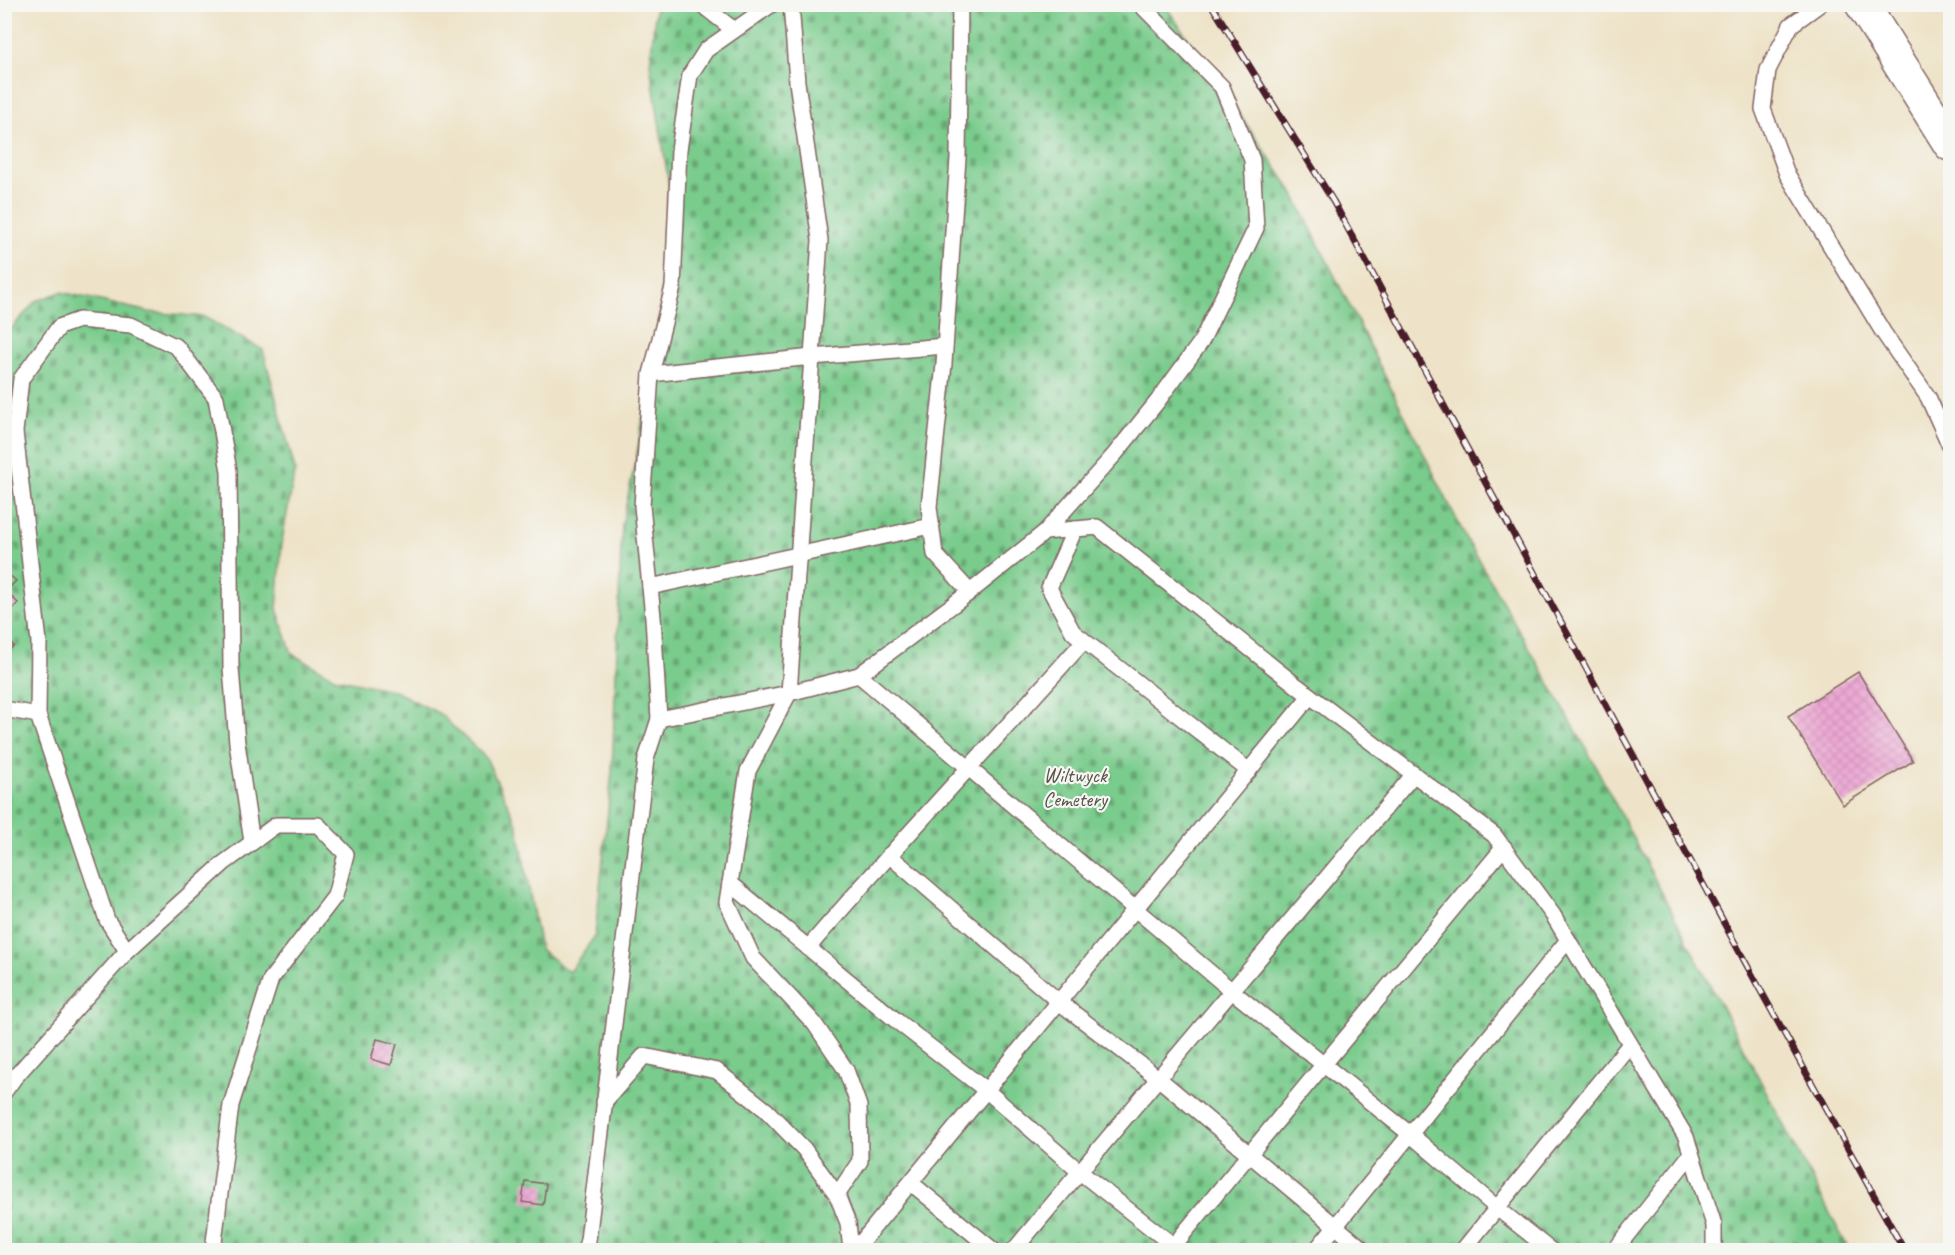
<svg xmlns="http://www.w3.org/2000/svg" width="1955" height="1255" viewBox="0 0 1955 1255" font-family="Caveat,sans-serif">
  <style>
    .cemetery { fill: url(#cemetery-stones); stroke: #62765c; stroke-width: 1.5 }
    .building { fill: url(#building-cross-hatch) }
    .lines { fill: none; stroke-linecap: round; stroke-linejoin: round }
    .service-casing { stroke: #836462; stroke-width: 18 }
    .primary-casing { stroke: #836462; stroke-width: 36 }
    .service { stroke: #fff; stroke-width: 15 }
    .primary { stroke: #fff; stroke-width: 33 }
    .rail-casing { stroke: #4a1f2b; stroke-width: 7 }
    .rail { stroke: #f6f6f2; stroke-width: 4.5; stroke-dasharray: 14; stroke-linecap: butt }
    .labels { text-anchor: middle; stroke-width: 4.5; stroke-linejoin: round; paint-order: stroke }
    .park-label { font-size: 21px; fill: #585348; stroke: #f6f6f2 }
  </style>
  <defs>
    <pattern id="cemetery-stones" width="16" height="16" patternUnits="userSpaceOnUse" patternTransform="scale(1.5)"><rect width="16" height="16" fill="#7acc8d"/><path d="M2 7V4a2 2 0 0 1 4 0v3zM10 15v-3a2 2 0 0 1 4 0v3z" fill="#66a573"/></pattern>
    <pattern id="building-cross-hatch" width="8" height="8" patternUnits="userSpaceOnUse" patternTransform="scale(1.5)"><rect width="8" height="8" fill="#eca8d4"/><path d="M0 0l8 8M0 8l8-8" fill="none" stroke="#cc90b6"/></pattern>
  </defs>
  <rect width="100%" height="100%" fill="#f6f6f2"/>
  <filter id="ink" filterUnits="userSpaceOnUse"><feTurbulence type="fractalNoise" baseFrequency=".0167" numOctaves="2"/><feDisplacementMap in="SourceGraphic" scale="12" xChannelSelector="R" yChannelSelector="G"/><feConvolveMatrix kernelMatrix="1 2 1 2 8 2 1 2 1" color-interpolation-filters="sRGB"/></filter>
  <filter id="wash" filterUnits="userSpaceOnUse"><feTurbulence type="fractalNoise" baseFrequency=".008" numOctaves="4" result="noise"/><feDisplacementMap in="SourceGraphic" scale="24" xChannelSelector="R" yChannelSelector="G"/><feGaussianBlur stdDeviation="1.35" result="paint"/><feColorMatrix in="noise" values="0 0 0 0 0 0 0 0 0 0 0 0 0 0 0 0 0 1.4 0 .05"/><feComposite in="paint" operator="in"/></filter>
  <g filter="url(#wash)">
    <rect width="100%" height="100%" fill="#eee3c8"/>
    <path class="cemetery" d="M 656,4 L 1165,5 L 1292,191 L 1465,536 L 1586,748 L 1849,1250 L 5,1250 L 5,336 L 36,301 L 61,292 L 149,312 L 204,317 L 263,350 L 295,470 L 282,540 L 277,609 L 292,654 L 336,678 L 395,691 L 440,714 L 486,758 L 517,824 L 540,949 L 569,972 L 595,936 L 612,771 L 622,525 L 637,454 L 659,324 L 669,185 L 650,64 Z"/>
    <g id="blocks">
      <g class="building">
        <path d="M 4,570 L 16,581 L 6,591 L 18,603 L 4,618 Z"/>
        <path d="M 4,637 L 14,646 L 4,655 Z"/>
        <path d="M 1858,672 L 1913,761 L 1843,805 L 1788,716 Z"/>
        <path d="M 377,1039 L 397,1044 L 391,1065 L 371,1059 Z"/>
        <path d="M 525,1181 L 546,1184 L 543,1205 L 522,1202 Z"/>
      </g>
    </g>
  </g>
  <g filter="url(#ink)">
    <use href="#blocks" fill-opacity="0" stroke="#836462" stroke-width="1.5"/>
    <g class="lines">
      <defs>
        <g id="service">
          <path d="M 705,4 L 706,8 L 734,30"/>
          <path d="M 791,4 L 797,82 L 820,240 L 789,693 L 748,771 L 727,902 L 753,958 L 814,1023 L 846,1070 L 859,1106 L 860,1161 L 837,1195"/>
          <path d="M 960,4 L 958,158 L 944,364 L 929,507 L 935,554 L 970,592"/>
          <path d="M 1820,4 L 1791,25 L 1768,70 L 1763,109 L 1787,174 L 1883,332 L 1928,397 L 1950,446"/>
          <path d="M 651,374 L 812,357 L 945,346"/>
          <path d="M 1075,529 L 1049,588 L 1073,632 L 1249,771"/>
          <path d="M 1045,532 L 1115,454 L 1157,402 L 1201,342 L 1256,228 L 1252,160 L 1222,87 L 1140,4"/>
          <path d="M 650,587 L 931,526"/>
          <path d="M 859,675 L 1232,991 L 1410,1134 L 1497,1208 L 1550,1250"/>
          <path d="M 4,709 L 38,715"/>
          <path d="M 659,719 L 653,617 L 642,506 L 651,374 L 673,287 L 679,150 L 690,75 L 706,50 L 772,4"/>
          <path d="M 889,855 L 1059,1002 L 1158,1078 L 1364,1250"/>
          <path d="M 730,883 L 898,1022 L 987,1091 L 1080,1172 L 1179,1250"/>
          <path d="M 808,948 C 898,843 992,744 1084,641"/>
          <path d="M 127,951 L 107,920 L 38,715 L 39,642 L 15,432 L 21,379 L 59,327 L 79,320 L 131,325 L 177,347 L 216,398 L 229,471 L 231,668 L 237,743 L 252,842"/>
          <path d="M 4,1092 L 15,1077 L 127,951 L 224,863 L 276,825 L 318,825 L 346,854 L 335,896 L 271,979 L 231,1105 L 213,1250"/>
          <path d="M 604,1102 L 644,1056 L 717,1071 L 766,1110 L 804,1149 L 837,1195 L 848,1223 L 851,1250"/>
          <path d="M 911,1183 L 993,1250"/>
          <path d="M 585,1250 L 588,1240 L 646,759 L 659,719 L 789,693 L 859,675 L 970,592 L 1045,532 L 1097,527 L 1297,686 L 1494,835 L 1553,915 L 1686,1137 L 1714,1225 L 1714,1250"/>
          <path d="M 855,1250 L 1310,696"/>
          <path d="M 1014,1250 L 1414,774"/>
          <path d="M 1170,1250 L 1504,847"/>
          <path d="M 1316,1250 L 1568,940"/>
          <path d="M 1463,1250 L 1630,1044"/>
          <path d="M 1615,1250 L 1691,1154"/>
        </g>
        <path id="primary" d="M 1862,4 L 1950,144"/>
      </defs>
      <use href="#service" class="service-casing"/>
      <use href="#primary" class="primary-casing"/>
      <use href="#service" class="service"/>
      <use href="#primary" class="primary"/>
      <defs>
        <path id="rail" d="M 1211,4 L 1333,201 L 1756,982 L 1904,1250"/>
      </defs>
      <use href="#rail" class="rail-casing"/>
      <use href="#rail" class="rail"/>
    </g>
  </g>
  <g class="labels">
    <g class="park-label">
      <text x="1075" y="782">Wiltwyck<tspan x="1075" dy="24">Cemetery</tspan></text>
    </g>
  </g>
  <rect width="1955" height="1255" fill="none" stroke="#f6f6f2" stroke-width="24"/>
</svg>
